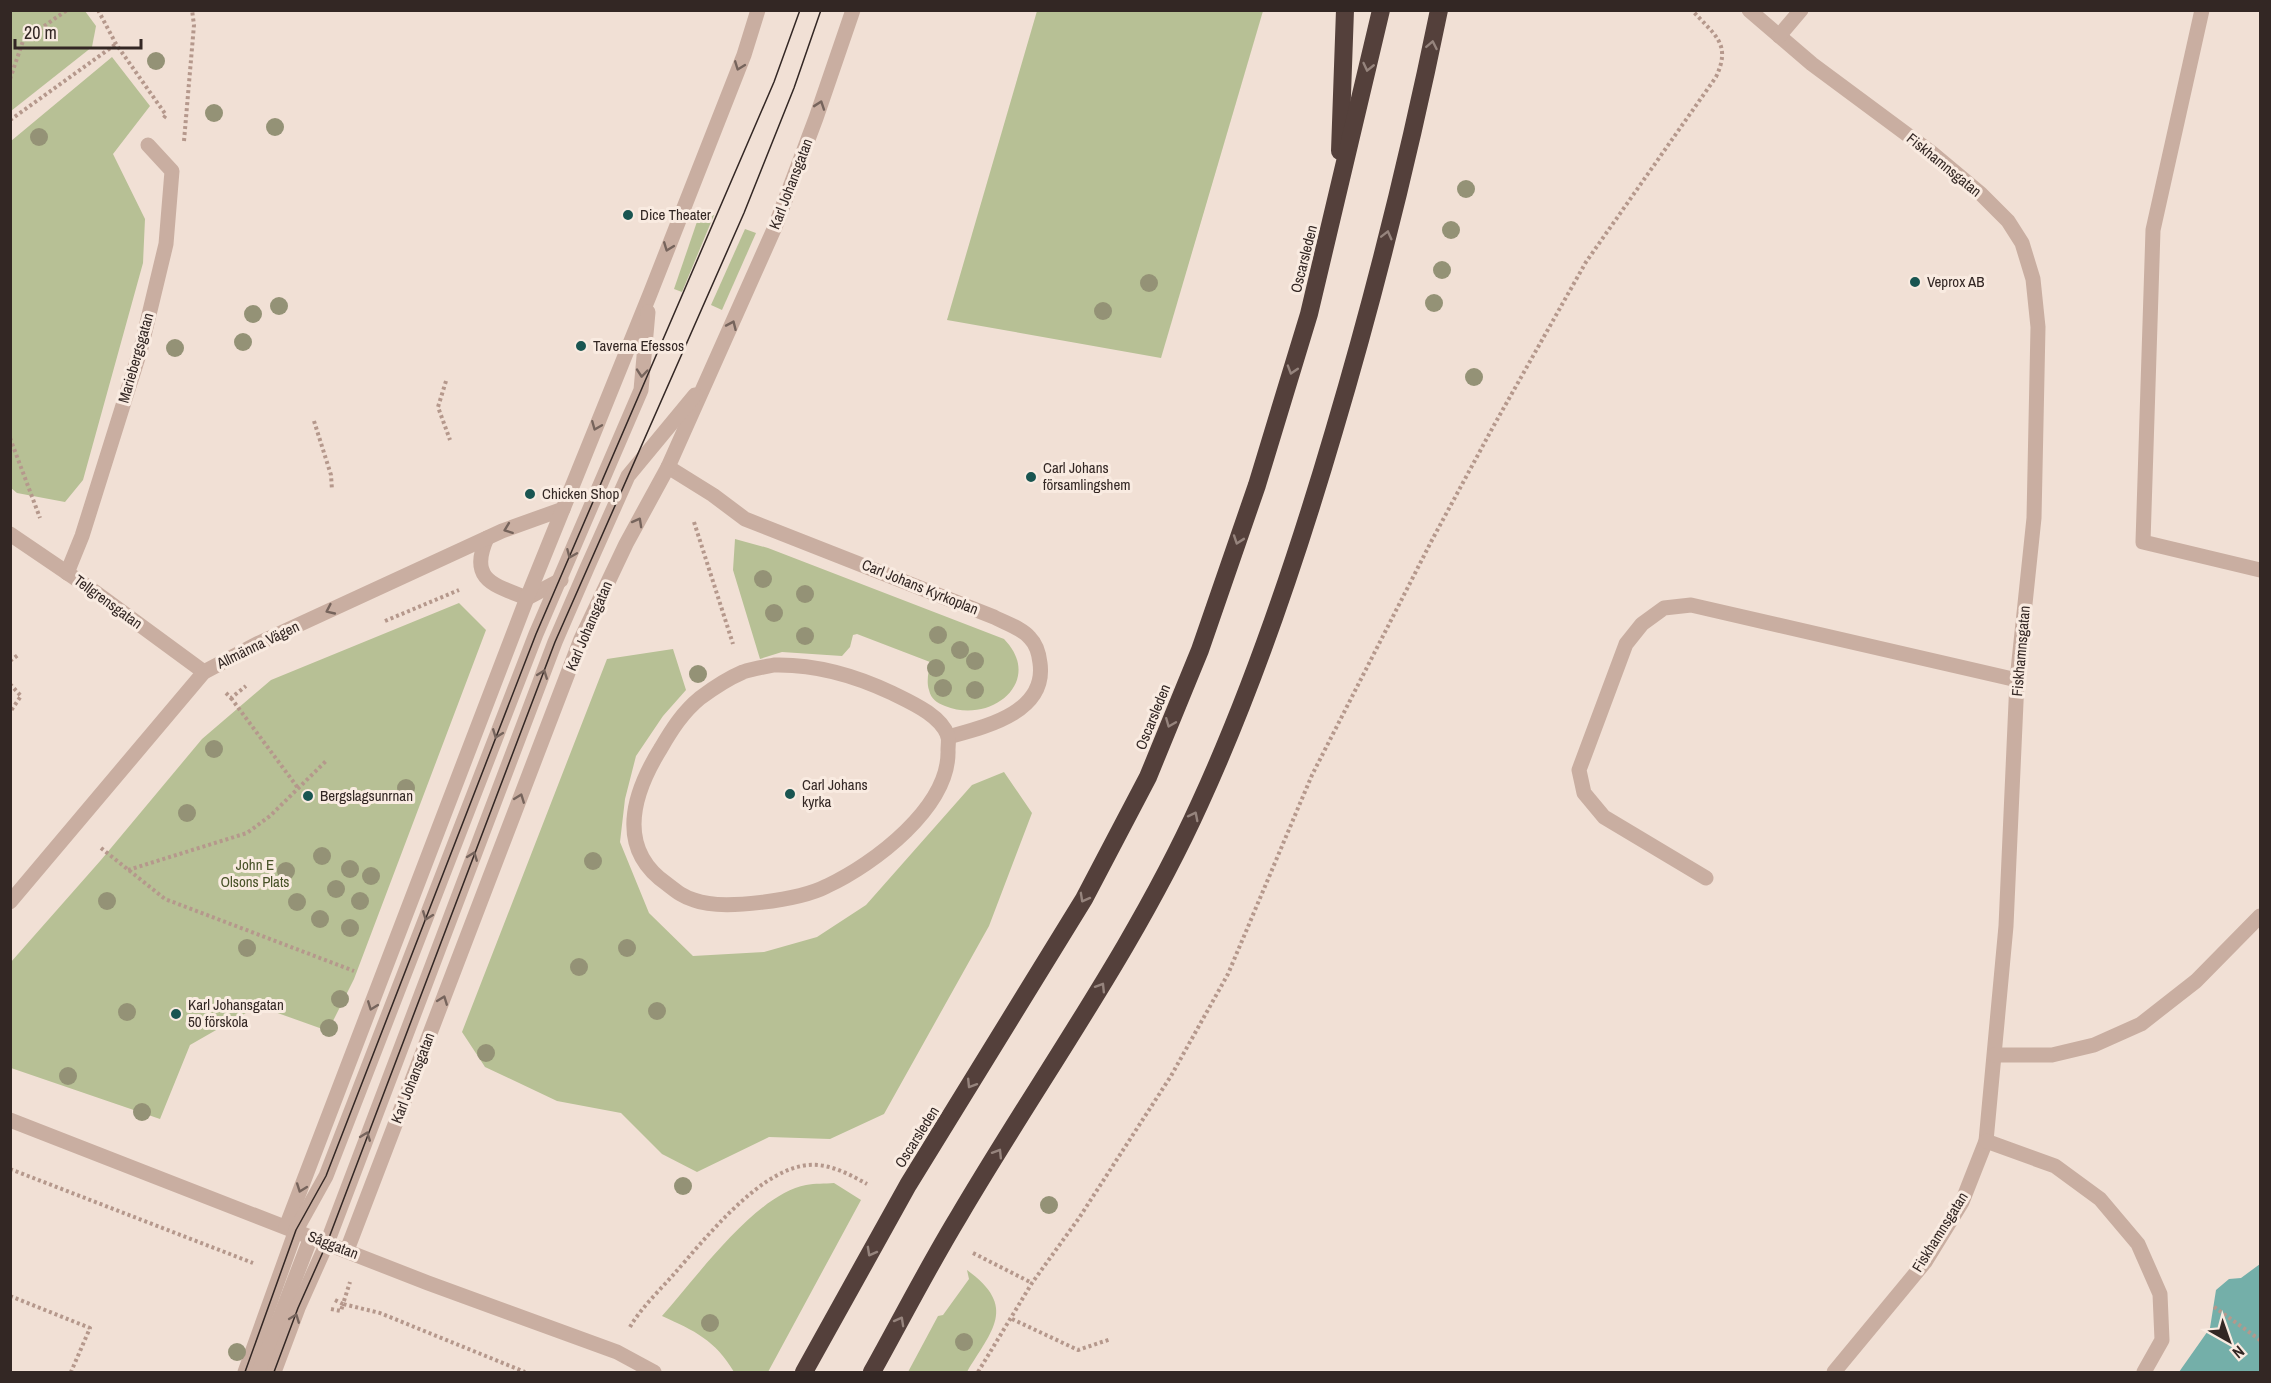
<svg xmlns="http://www.w3.org/2000/svg" width="2271" height="1383" viewBox="0 0 2271 1383" font-family="'Archivo Narrow',sans-serif">
  <style>
    .green { fill: #b7c095 }
    .water { fill: #74afa9 }
    .lines { fill: none; stroke-linecap: round; stroke-linejoin: round }
    .path { stroke: #b5988c; stroke-width: 4; stroke-dasharray: 3 3; stroke-linecap: butt }
    .minor { stroke: #c9aea1; stroke-width: 15 }
    .highway { stroke: #54403b; stroke-width: 18 }
    .tram { stroke: #332724; stroke-width: 1.5 }
    .tree { fill: #949276 }
    .oneway { stroke: #96847d }
    .oneway2 { stroke: #76645c }
    .poi-dot { fill: #195551; stroke: #f9ebe1; stroke-width: 2 }
    .labels { text-anchor: middle; stroke-width: 6; stroke-linejoin: round; paint-order: stroke }
    .street-label { font-size: 15px; fill: #332724; stroke: #f9ebe1 }
    .poi-label { font-size: 15px; fill: #332724; stroke: #f9ebe1; text-anchor: start }
    .park-label { font-size: 15px; fill: #485228; stroke: #f9ebe1 }
  </style>
  <rect width="100%" height="100%" fill="#f1e0d5"/>
  <g class="green">
    <path d="M 11,10 L 85,11 L 96,26 L 92,47 L 11,111 Z"/>
    <path d="M 1037,11 L 1263,11 L 1161,358 L 947,320 Z"/>
    <path d="M 112,57 L 150,106 L 113,154 L 145,219 L 143,263 L 83,480 L 65,502 L 17,493 L 11,488 L 11,141 Z"/>
    <path d="M 701,210 L 714,215 L 682,292 L 674,289 Z"/>
    <path d="M 745,229 L 756,233 L 722,310 L 711,305 Z"/>
    <path d="M 735,539 L 768,548 L 1004,639 C 1045,681 991,725 945,706 C 937,703 931,699 929,690 C 926,681 929,671 930,662 L 857,634 L 853,635 L 850,647 L 842,656 L 782,652 L 760,659 L 733,570 Z"/>
    <path d="M 459,603 L 486,630 L 354,979 L 328,1031 L 258,1006 L 190,1045 L 160,1119 L 11,1068 L 11,962 L 101,860 L 202,739 L 271,680 Z"/>
    <path d="M 673,649 L 686,690 L 663,716 L 636,756 L 625,799 L 620,842 L 649,913 L 693,956 L 764,952 L 817,937 L 866,905 L 972,785 L 1004,772 L 1032,813 L 989,926 L 884,1114 L 830,1139 L 769,1137 L 697,1172 L 662,1154 L 621,1113 L 557,1101 L 485,1067 L 462,1032 L 607,659 Z"/>
    <path d="M 834,1183 L 861,1200 L 768,1372 L 734,1372 C 715,1340 695,1331 662,1316 C 696,1278 756,1194 806,1185 C 815,1183 825,1184 834,1183 Z"/>
    <path d="M 967,1270 C 1018,1307 992,1330 967,1372 L 908,1372 L 938,1316 L 943,1315 L 969,1279 Z"/>
  </g>
  <path class="water" d="M 2260,1264 L 2260,1372 L 2179,1372 L 2210,1328 L 2216,1290 L 2229,1279 L 2241,1278 Z"/>
  <g class="lines">
    <g class="path">
      <path d="M 98,10 L 116,44 L 166,115 L 162,120"/>
      <path d="M 10,79 L 23,41 L 67,10"/>
      <path d="M 10,120 L 116,44"/>
      <path d="M 184,141 L 194,25 L 192,10"/>
      <path d="M 446,381 L 438,407 L 450,440"/>
      <path d="M 314,421 L 331,475 L 332,490"/>
      <path d="M 10,438 L 40,518"/>
      <path d="M 694,522 L 733,644"/>
      <path d="M 385,621 L 459,590"/>
      <path d="M 10,661 L 18,655"/>
      <path d="M 10,684 L 21,696 L 10,712"/>
      <path d="M 226,693 L 231,698 L 246,686"/>
      <path d="M 231,698 L 298,788"/>
      <path d="M 101,848 L 165,899 L 354,971"/>
      <path d="M 128,870 L 247,833 L 270,816 L 326,761"/>
      <path d="M 10,1169 L 253,1263"/>
      <path d="M 973,1253 L 1032,1283"/>
      <path d="M 10,1296 L 90,1328 L 71,1372"/>
      <path d="M 335,1300 L 343,1304 L 350,1282"/>
      <path d="M 2214,1307 L 2260,1340"/>
      <path d="M 331,1309 L 341,1311 L 343,1304 L 380,1313 L 525,1372"/>
      <path d="M 1012,1319 L 1078,1350 L 1111,1339"/>
      <path d="M 630,1327 C 641,1308 659,1291 674,1274 C 704,1240 756,1174 802,1166 C 825,1161 847,1173 867,1184"/>
      <path d="M 978,1372 L 1032,1283 L 1079,1218 L 1171,1076 L 1228,974 L 1312,775 L 1432,540 L 1493,427 L 1586,262 L 1716,77 C 1732,43 1714,35 1692,10"/>
    </g>
    <g class="minor">
      <path d="M 1749,10 L 1812,64 L 1932,153 L 1981,194 L 2008,221 L 2022,243 L 2033,279 L 2038,327 L 2034,518 L 2017,680 L 2006,926 L 1986,1141 L 1962,1202 L 1925,1262 L 1834,1372"/>
      <path d="M 2202,10 L 2153,230 L 2143,542 L 2260,570"/>
      <path d="M 1779,36 L 1801,10"/>
      <path d="M 668,467 L 713,495 L 745,519 L 994,617 C 1005,623 1022,628 1030,638 C 1037,645 1039,654 1040,663 C 1047,713 984,727 948,737"/>
      <path d="M 10,534 L 91,589 L 204,672"/>
      <path d="M 487,538 C 468,580 494,585 527,598 L 561,580"/>
      <path d="M 67,573 L 82,536 L 141,348 L 166,244 L 172,171 L 148,145"/>
      <path d="M 774,665 C 815,664 854,675 892,693 C 910,702 941,715 948,736 C 949,740 948,746 948,750 C 950,807 874,864 827,886 C 800,900 722,911 694,900 C 683,897 676,891 667,884 C 615,848 633,793 661,748 C 672,729 683,712 700,698 C 712,689 729,678 743,672 C 752,669 764,667 774,665 Z"/>
      <path d="M 1706,878 L 1604,817 L 1584,793 L 1579,770 L 1626,644 L 1642,624 L 1664,608 L 1691,605 L 2017,680"/>
      <path d="M 10,902 L 204,672 L 259,643 L 502,531 L 563,509"/>
      <path d="M 1995,1055 L 2052,1055 L 2094,1045 L 2141,1024 L 2196,981 L 2260,916"/>
      <path d="M 10,1120 L 428,1283 L 617,1352 L 654,1372"/>
      <path d="M 1986,1141 L 2055,1166 L 2100,1199 L 2138,1244 L 2160,1294 L 2162,1340 L 2144,1372"/>
      <path d="M 286,1227 L 527,598 L 650,294 L 744,55 L 758,10"/>
      <path d="M 347,1250 L 581,639 L 626,544 L 668,467 L 775,227 L 816,118 L 853,10"/>
      <path d="M 245,1372 L 296,1230 L 326,1176 L 536,634 L 641,390 L 648,312"/>
      <path d="M 259,1372 L 311,1237"/>
      <path d="M 274,1372 L 298,1308 L 327,1243 L 555,642 L 587,568 L 628,476 L 695,395"/>
    </g>
    <g class="highway">
      <path d="M 1340,151 L 1345,10"/>
      <path d="M 804,1372 L 908,1185 L 1084,899 L 1148,777 L 1200,650 L 1257,485 L 1309,314 L 1381,10"/>
      <path d="M 872,1372 C 901,1320 928,1267 959,1216 C 1040,1078 1134,949 1200,803 C 1255,683 1297,557 1334,431 C 1375,293 1410,152 1439,10"/>
    </g>
    <g class="tram">
      <path d="M 245,1372 L 296,1230 L 326,1176 L 536,634 L 774,82 L 800,10"/>
      <path d="M 274,1372 L 298,1308 L 327,1243 L 555,642 L 744,213 L 794,88 L 821,10"/>
    </g>
  </g>
  <g class="tree">
    <circle cx="156" cy="61" r="9"/>
    <circle cx="214" cy="113" r="9"/>
    <circle cx="275" cy="127" r="9"/>
    <circle cx="39" cy="137" r="9"/>
    <circle cx="1466" cy="189" r="9"/>
    <circle cx="1451" cy="230" r="9"/>
    <circle cx="1442" cy="270" r="9"/>
    <circle cx="1149" cy="283" r="9"/>
    <circle cx="1434" cy="303" r="9"/>
    <circle cx="279" cy="306" r="9"/>
    <circle cx="1103" cy="311" r="9"/>
    <circle cx="253" cy="314" r="9"/>
    <circle cx="243" cy="342" r="9"/>
    <circle cx="175" cy="348" r="9"/>
    <circle cx="1474" cy="377" r="9"/>
    <circle cx="763" cy="579" r="9"/>
    <circle cx="805" cy="594" r="9"/>
    <circle cx="774" cy="613" r="9"/>
    <circle cx="938" cy="635" r="9"/>
    <circle cx="805" cy="636" r="9"/>
    <circle cx="960" cy="650" r="9"/>
    <circle cx="975" cy="661" r="9"/>
    <circle cx="936" cy="668" r="9"/>
    <circle cx="698" cy="674" r="9"/>
    <circle cx="943" cy="688" r="9"/>
    <circle cx="975" cy="690" r="9"/>
    <circle cx="214" cy="749" r="9"/>
    <circle cx="406" cy="788" r="9"/>
    <circle cx="187" cy="813" r="9"/>
    <circle cx="322" cy="856" r="9"/>
    <circle cx="593" cy="861" r="9"/>
    <circle cx="350" cy="869" r="9"/>
    <circle cx="286" cy="871" r="9"/>
    <circle cx="371" cy="876" r="9"/>
    <circle cx="336" cy="889" r="9"/>
    <circle cx="107" cy="901" r="9"/>
    <circle cx="360" cy="901" r="9"/>
    <circle cx="297" cy="902" r="9"/>
    <circle cx="320" cy="919" r="9"/>
    <circle cx="350" cy="928" r="9"/>
    <circle cx="247" cy="948" r="9"/>
    <circle cx="627" cy="948" r="9"/>
    <circle cx="579" cy="967" r="9"/>
    <circle cx="340" cy="999" r="9"/>
    <circle cx="657" cy="1011" r="9"/>
    <circle cx="127" cy="1012" r="9"/>
    <circle cx="329" cy="1028" r="9"/>
    <circle cx="486" cy="1053" r="9"/>
    <circle cx="68" cy="1076" r="9"/>
    <circle cx="142" cy="1112" r="9"/>
    <circle cx="683" cy="1186" r="9"/>
    <circle cx="1049" cy="1205" r="9"/>
    <circle cx="710" cy="1323" r="9"/>
    <circle cx="964" cy="1342" r="9"/>
    <circle cx="237" cy="1352" r="9"/>
  </g>
  <defs><path id="oneway-chevron" d="M-2-3.5L2.5 0L-2 3.5" fill="none" stroke-width="1.6" stroke-linecap="round" stroke-linejoin="round" transform="scale(1.5)"/></defs>
  <g class="oneway">
    <use href="#oneway-chevron" transform="translate(1432 45) rotate(-79)"/>
    <use href="#oneway-chevron" transform="translate(1368 67) rotate(103)"/>
    <use href="#oneway-chevron" transform="translate(1387 235) rotate(-76)"/>
    <use href="#oneway-chevron" transform="translate(1292 370) rotate(107)"/>
    <use href="#oneway-chevron" transform="translate(1238 540) rotate(109)"/>
    <use href="#oneway-chevron" transform="translate(1170 723) rotate(112)"/>
    <use href="#oneway-chevron" transform="translate(1194 816) rotate(-63)"/>
    <use href="#oneway-chevron" transform="translate(1084 898) rotate(119)"/>
    <use href="#oneway-chevron" transform="translate(1101 987) rotate(-58)"/>
    <use href="#oneway-chevron" transform="translate(971 1084) rotate(122)"/>
    <use href="#oneway-chevron" transform="translate(998 1153) rotate(-58)"/>
    <use href="#oneway-chevron" transform="translate(871 1252) rotate(119)"/>
    <use href="#oneway-chevron" transform="translate(900 1321) rotate(-61)"/>
  </g>
  <g class="oneway2">
    <use href="#oneway-chevron" transform="translate(739 66) rotate(111)"/>
    <use href="#oneway-chevron" transform="translate(820 105) rotate(-71)"/>
    <use href="#oneway-chevron" transform="translate(668 247) rotate(111)"/>
    <use href="#oneway-chevron" transform="translate(732 325) rotate(-66)"/>
    <use href="#oneway-chevron" transform="translate(642 373) rotate(95)"/>
    <use href="#oneway-chevron" transform="translate(596 426) rotate(112)"/>
    <use href="#oneway-chevron" transform="translate(638 522) rotate(-61)"/>
    <use href="#oneway-chevron" transform="translate(508 529) rotate(159)"/>
    <use href="#oneway-chevron" transform="translate(571 554) rotate(113)"/>
    <use href="#oneway-chevron" transform="translate(330 610) rotate(155)"/>
    <use href="#oneway-chevron" transform="translate(543 674) rotate(-69)"/>
    <use href="#oneway-chevron" transform="translate(497 734) rotate(111)"/>
    <use href="#oneway-chevron" transform="translate(520 798) rotate(-69)"/>
    <use href="#oneway-chevron" transform="translate(473 856) rotate(-69)"/>
    <use href="#oneway-chevron" transform="translate(427 916) rotate(111)"/>
    <use href="#oneway-chevron" transform="translate(443 1000) rotate(-69)"/>
    <use href="#oneway-chevron" transform="translate(372 1006) rotate(111)"/>
    <use href="#oneway-chevron" transform="translate(366 1136) rotate(-69)"/>
    <use href="#oneway-chevron" transform="translate(301 1188) rotate(110)"/>
    <use href="#oneway-chevron" transform="translate(295 1318) rotate(-69)"/>
  </g>
  <g class="poi-dot">
    <circle cx="628" cy="215" r="6"/>
    <circle cx="1915" cy="282" r="6"/>
    <circle cx="581" cy="346" r="6"/>
    <circle cx="1031" cy="477" r="6"/>
    <circle cx="530" cy="494" r="6"/>
    <circle cx="790" cy="794" r="6"/>
    <circle cx="308" cy="796" r="6"/>
    <circle cx="176" cy="1014" r="6"/>
  </g>
  <g class="labels">
    <g class="street-label">
      <text transform="translate(1944 165) rotate(39)" y="5">Fiskhamnsgatan</text>
      <text transform="translate(791 184) rotate(-69)" y="5">Karl Johansgatan</text>
      <text transform="translate(1304 259) rotate(-76)" y="5">Oscarsleden</text>
      <text transform="translate(136 358) rotate(-74)" y="5">Mariebergsgatan</text>
      <text transform="translate(920 587) rotate(22)" y="5">Carl Johans Kyrkoplan</text>
      <text transform="translate(108 602) rotate(36)" y="5">Tellgrensgatan</text>
      <text transform="translate(589 626) rotate(-67)" y="5">Karl Johansgatan</text>
      <text transform="translate(258 645) rotate(-26)" y="5">Allmänna Vägen</text>
      <text transform="translate(2021 651) rotate(-85)" y="5">Fiskhamnsgatan</text>
      <text transform="translate(1153 717) rotate(-68)" y="5">Oscarsleden</text>
      <text transform="translate(413 1078) rotate(-69)" y="5">Karl Johansgatan</text>
      <text transform="translate(917 1137) rotate(-58)" y="5">Oscarsleden</text>
      <text transform="translate(1940 1232) rotate(-58)" y="5">Fiskhamnsgatan</text>
      <text transform="translate(333 1245) rotate(21)" y="5">Såggatan</text>
    </g>
    <g class="poi-label">
      <text x="640" y="220">Dice Theater</text>
      <text x="1927" y="287">Veprox AB</text>
      <text x="593" y="351">Taverna Efessos</text>
      <text x="1043" y="473">Carl Johans<tspan x="1043" dy="17">församlingshem</tspan></text>
      <text x="542" y="499">Chicken Shop</text>
      <text x="802" y="790">Carl Johans<tspan x="802" dy="17">kyrka</tspan></text>
      <text x="320" y="801">Bergslagsunrnan</text>
      <text x="188" y="1010">Karl Johansgatan<tspan x="188" dy="17">50 förskola</tspan></text>
    </g>
    <g class="park-label">
      <text x="255" y="870">John E<tspan x="255" dy="17">Olsons Plats</tspan></text>
    </g>
  </g>
  <rect width="2271" height="1383" fill="none" stroke="#332724" stroke-width="24"/>
  <g transform="translate(2229 1341) rotate(140)" stroke="#f9ebe1" stroke-width="4.5" paint-order="stroke">
  <path d="M0-4.5L10 22L0 15L-10 22Z" fill="#332724"/>
  <text y="-9" font-size="16" font-weight="bold" text-anchor="middle" fill="#332724">N</text>
  </g>
  <path d="M15 39v9h126v-9" fill="none" stroke="#332724" stroke-width="3"/>
  <text x="24" y="39" font-size="18" fill="#332724" stroke="#f9ebe1" stroke-width="4.5" paint-order="stroke">20 m</text>
</svg>
